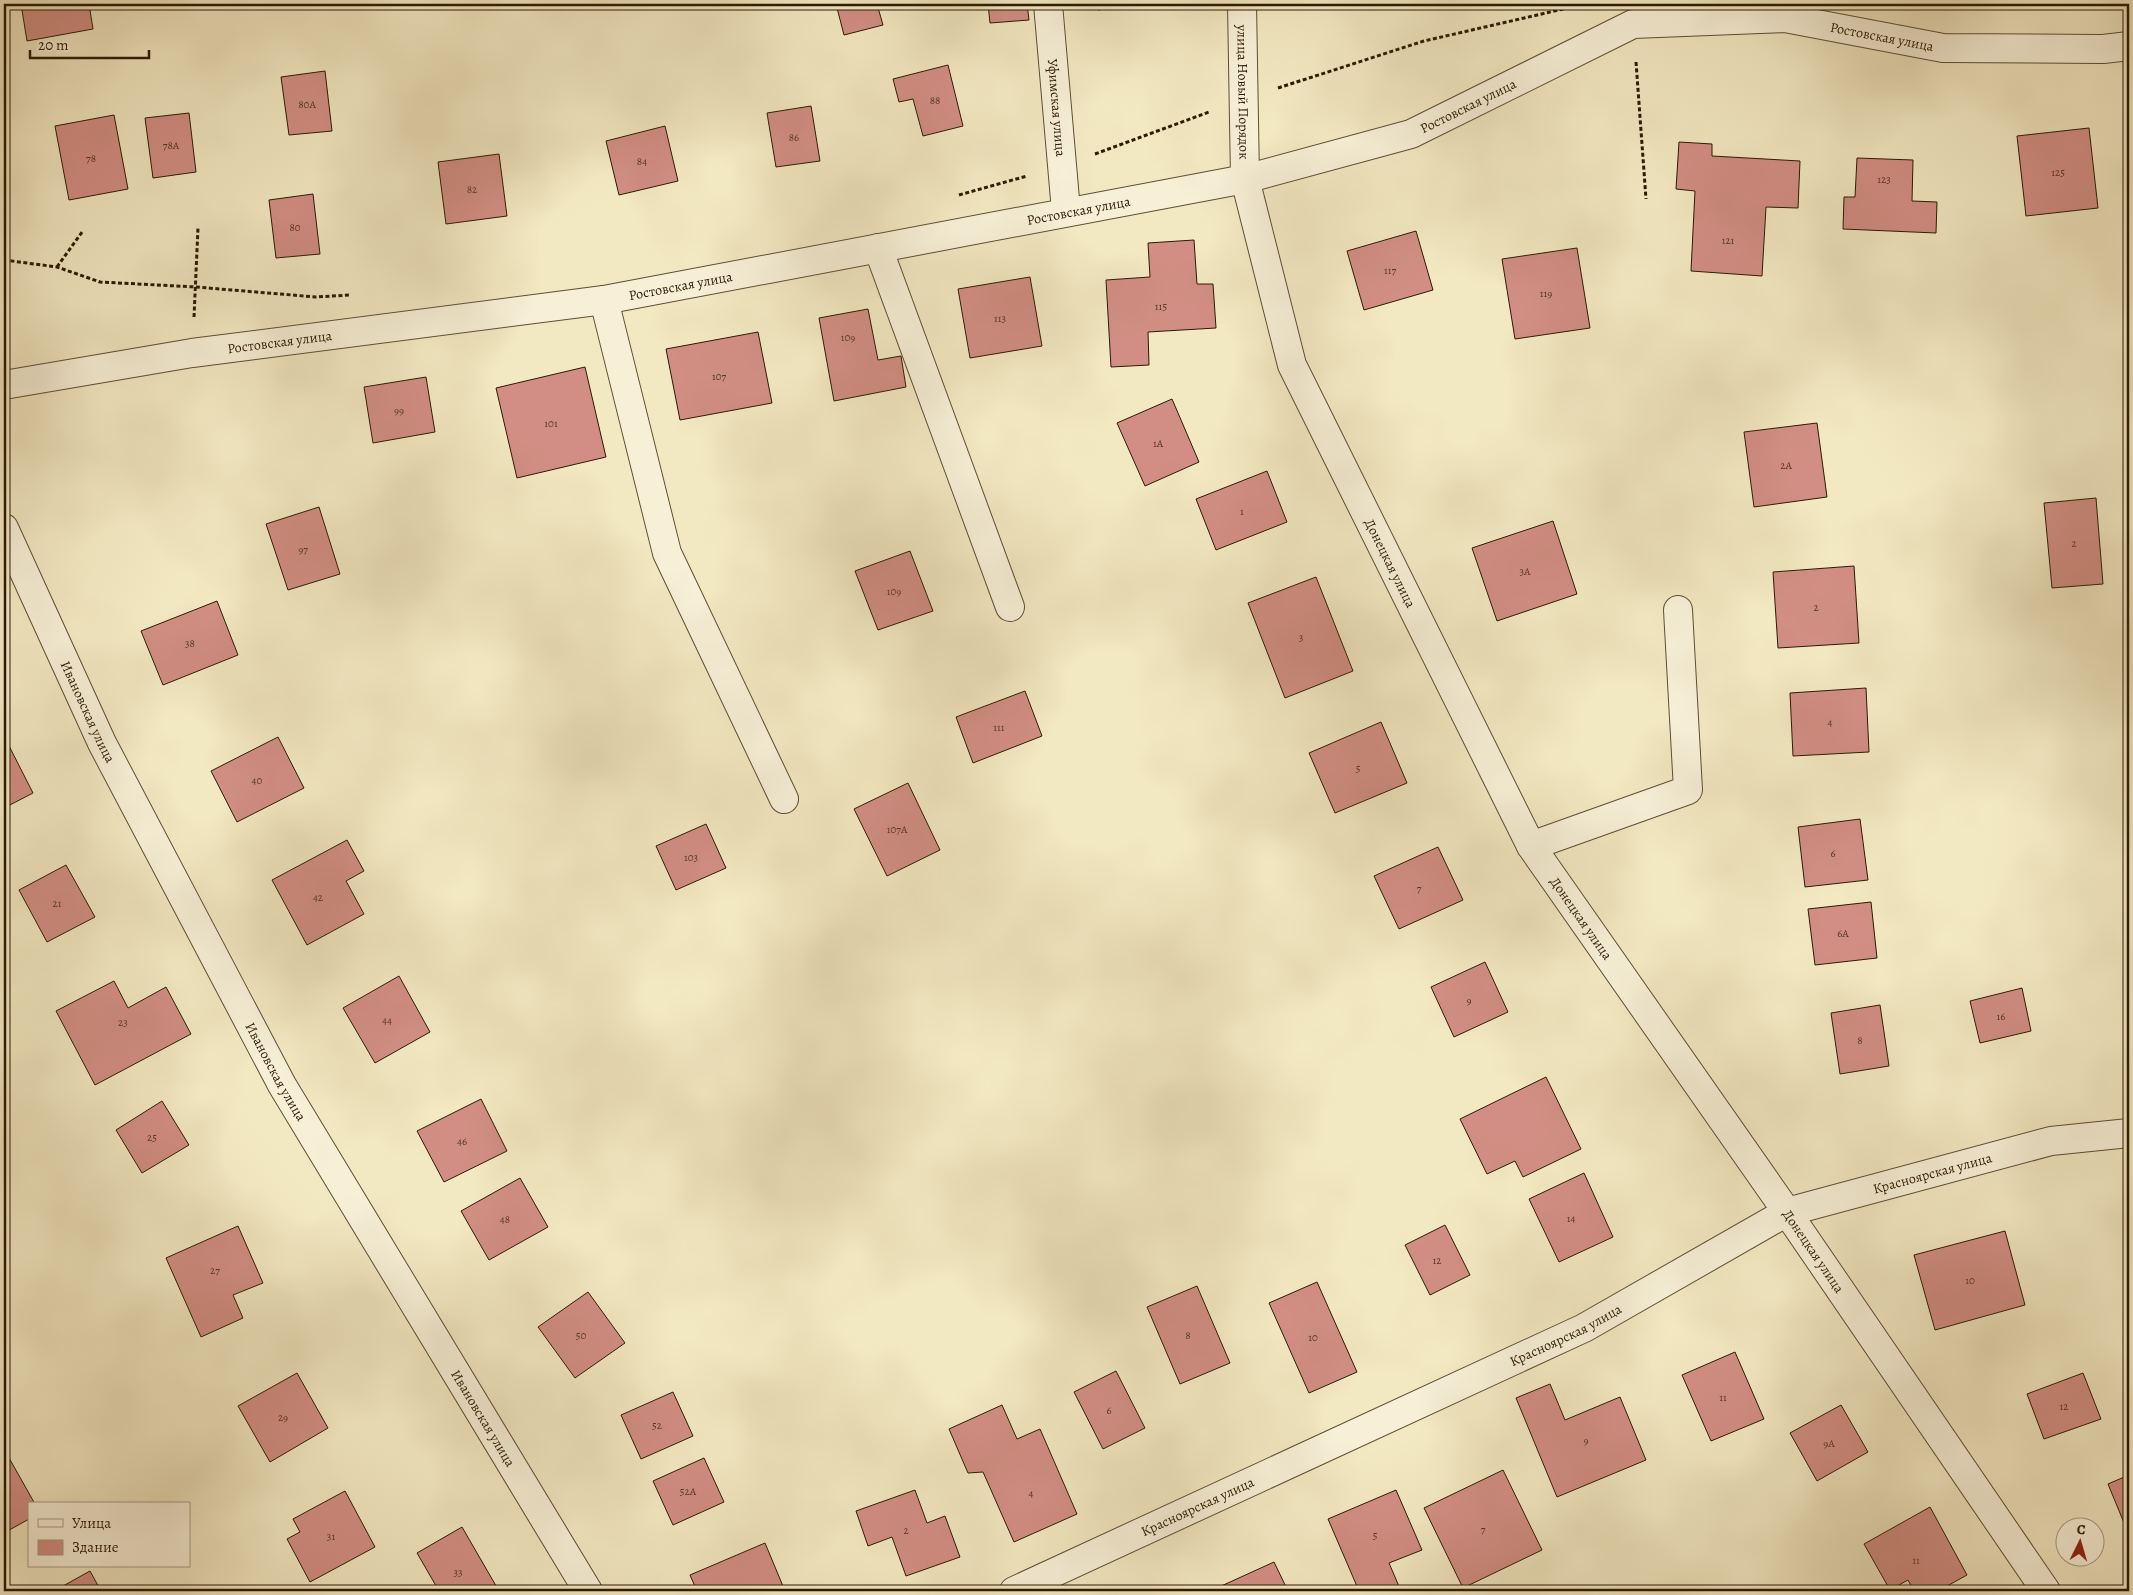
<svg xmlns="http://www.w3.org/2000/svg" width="2133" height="1595" viewBox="0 0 2133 1595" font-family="Alegreya,serif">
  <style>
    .building { fill: #d28e84; stroke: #2c1a03 }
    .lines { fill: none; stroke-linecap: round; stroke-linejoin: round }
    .minor-casing { stroke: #5e4e33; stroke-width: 30 }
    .path { stroke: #2c1a03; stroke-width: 3; stroke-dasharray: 4 2.5; stroke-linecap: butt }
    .minor { stroke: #f7f0d7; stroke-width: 28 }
    .labels { text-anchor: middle; stroke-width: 5; stroke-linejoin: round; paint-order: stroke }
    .number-label { font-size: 11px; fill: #563723 }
    .street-label { font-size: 14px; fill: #2c1a03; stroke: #f7f0d7 }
  </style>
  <rect width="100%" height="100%" fill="#f2e8c2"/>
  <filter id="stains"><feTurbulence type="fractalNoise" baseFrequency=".004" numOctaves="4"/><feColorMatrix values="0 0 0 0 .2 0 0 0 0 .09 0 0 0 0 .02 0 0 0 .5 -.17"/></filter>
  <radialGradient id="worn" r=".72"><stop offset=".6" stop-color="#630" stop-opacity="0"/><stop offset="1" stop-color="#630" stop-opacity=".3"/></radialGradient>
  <g class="building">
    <path d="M 21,4 L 89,4 L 93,29 L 27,41 Z"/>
    <path d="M 836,4 L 877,4 L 883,25 L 844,35 Z"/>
    <path d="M 988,4 L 1027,4 L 1029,20 L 990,23 Z"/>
    <path d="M 1097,4 L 1138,4 L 1098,10 Z"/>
    <path d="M 948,65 L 963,126 L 923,136 L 913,99 L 899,102 L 893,79 Z"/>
    <path d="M 325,71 L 332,131 L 289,135 L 281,77 Z"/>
    <path d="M 811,106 L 820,161 L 776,167 L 767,113 Z"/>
    <path d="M 189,113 L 196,172 L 153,178 L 145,118 Z"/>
    <path d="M 114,115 L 128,189 L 69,200 L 55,126 Z"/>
    <path d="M 665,126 L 678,181 L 619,195 L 606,141 Z"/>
    <path d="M 2089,128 L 2098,208 L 2026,216 L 2017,136 Z"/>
    <path d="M 1679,142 L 1712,144 L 1712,156 L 1800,161 L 1798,208 L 1766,207 L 1762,276 L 1691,271 L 1695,191 L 1676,189 Z"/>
    <path d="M 499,154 L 507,216 L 446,224 L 438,162 Z"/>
    <path d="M 1857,158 L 1913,160 L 1912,201 L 1937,202 L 1936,233 L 1843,229 L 1844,197 L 1855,197 Z"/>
    <path d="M 313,194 L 320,254 L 276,258 L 269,200 Z"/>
    <path d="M 1416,231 L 1433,290 L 1364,310 L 1347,251 Z"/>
    <path d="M 1194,240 L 1197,284 L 1213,284 L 1216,328 L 1148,332 L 1149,365 L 1111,367 L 1106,280 L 1150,277 L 1148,243 Z"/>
    <path d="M 1577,248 L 1590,328 L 1515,339 L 1502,259 Z"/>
    <path d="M 1030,277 L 1042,346 L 970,358 L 958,289 Z"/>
    <path d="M 868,309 L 878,360 L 901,356 L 906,387 L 834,401 L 819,318 Z"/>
    <path d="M 758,332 L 772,403 L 680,420 L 666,349 Z"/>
    <path d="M 585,367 L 606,457 L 517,478 L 496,388 Z"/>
    <path d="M 426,377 L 435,432 L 373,443 L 364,387 Z"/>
    <path d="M 1172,399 L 1199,462 L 1145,486 L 1117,423 Z"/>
    <path d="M 1817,423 L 1827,497 L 1754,507 L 1744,432 Z"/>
    <path d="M 1267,471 L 1287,522 L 1216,550 L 1196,499 Z"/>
    <path d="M 2096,498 L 2103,584 L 2052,588 L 2044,503 Z"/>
    <path d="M 319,507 L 340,574 L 288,590 L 266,524 Z"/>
    <path d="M 1553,521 L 1577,594 L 1497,621 L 1472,548 Z"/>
    <path d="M 910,551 L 933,611 L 878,630 L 855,571 Z"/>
    <path d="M 1854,566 L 1859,643 L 1778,648 L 1773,572 Z"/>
    <path d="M 1316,577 L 1353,671 L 1285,698 L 1248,603 Z"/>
    <path d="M 217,601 L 238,655 L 163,685 L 141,631 Z"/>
    <path d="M 1866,688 L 1869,752 L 1793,756 L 1790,693 Z"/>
    <path d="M 1025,691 L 1042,736 L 973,763 L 956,717 Z"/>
    <path d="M 1381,722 L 1407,783 L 1335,813 L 1309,753 Z"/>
    <path d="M 4,736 L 33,793 L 4,808 Z"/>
    <path d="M 278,737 L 304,788 L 237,822 L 211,771 Z"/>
    <path d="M 908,783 L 940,850 L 887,876 L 854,809 Z"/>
    <path d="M 1860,819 L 1868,880 L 1805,887 L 1798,827 Z"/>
    <path d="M 706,824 L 726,868 L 676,890 L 656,846 Z"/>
    <path d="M 347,840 L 364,871 L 346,881 L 364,914 L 307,945 L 272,880 Z"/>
    <path d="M 1438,847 L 1463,900 L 1399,929 L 1374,876 Z"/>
    <path d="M 66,865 L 95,917 L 47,942 L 19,890 Z"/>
    <path d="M 1871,902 L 1877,958 L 1815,965 L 1808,909 Z"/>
    <path d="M 1485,962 L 1508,1012 L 1454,1037 L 1431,987 Z"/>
    <path d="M 399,976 L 430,1032 L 375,1063 L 343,1008 Z"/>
    <path d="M 114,981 L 128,1008 L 166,987 L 191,1034 L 95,1085 L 56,1011 Z"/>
    <path d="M 2022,988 L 2031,1031 L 1980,1043 L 1970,1001 Z"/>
    <path d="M 1880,1005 L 1889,1066 L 1840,1074 L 1831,1013 Z"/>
    <path d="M 1546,1077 L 1581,1149 L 1523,1177 L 1515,1161 L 1487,1174 L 1460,1119 Z"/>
    <path d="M 481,1099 L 507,1151 L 444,1182 L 417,1131 Z"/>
    <path d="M 162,1101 L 189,1145 L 142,1173 L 116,1130 Z"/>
    <path d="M 1584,1173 L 1613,1237 L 1559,1262 L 1529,1199 Z"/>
    <path d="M 520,1178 L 548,1227 L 489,1260 L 461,1211 Z"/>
    <path d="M 1445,1225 L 1470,1275 L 1430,1295 L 1405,1245 Z"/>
    <path d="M 238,1226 L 263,1283 L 233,1295 L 243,1318 L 201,1337 L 166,1258 Z"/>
    <path d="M 2005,1231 L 2025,1305 L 1935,1330 L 1914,1255 Z"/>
    <path d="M 1317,1282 L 1357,1372 L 1309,1393 L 1269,1303 Z"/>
    <path d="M 1197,1286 L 1230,1363 L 1180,1384 L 1147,1307 Z"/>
    <path d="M 588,1292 L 625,1343 L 575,1378 L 538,1327 Z"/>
    <path d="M 1735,1352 L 1764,1419 L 1711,1441 L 1682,1375 Z"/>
    <path d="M 1116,1371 L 1145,1428 L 1103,1449 L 1074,1392 Z"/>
    <path d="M 297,1373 L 328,1428 L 270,1462 L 238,1406 Z"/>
    <path d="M 2083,1373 L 2101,1419 L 2044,1439 L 2027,1394 Z"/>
    <path d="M 1550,1384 L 1565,1420 L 1620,1397 L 1646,1460 L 1557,1497 L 1516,1398 Z"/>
    <path d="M 673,1392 L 693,1436 L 641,1459 L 621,1415 Z"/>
    <path d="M 1002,1405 L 1017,1439 L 1040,1429 L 1077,1514 L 1014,1542 L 983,1472 L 968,1473 L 949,1429 Z"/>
    <path d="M 1841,1405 L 1868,1452 L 1817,1481 L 1790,1433 Z"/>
    <path d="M 4,1449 L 35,1504 L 29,1504 L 29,1519 L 4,1533 Z"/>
    <path d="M 704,1458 L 724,1502 L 673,1525 L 653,1481 Z"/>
    <path d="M 1503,1470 L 1542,1550 L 1463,1588 L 1424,1508 Z"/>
    <path d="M 2129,1475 L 2129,1535 L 2108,1484 Z"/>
    <path d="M 915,1490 L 927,1523 L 945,1516 L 960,1557 L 906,1576 L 892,1537 L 868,1546 L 856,1511 Z"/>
    <path d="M 1396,1490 L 1422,1550 L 1389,1563 L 1401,1591 L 1359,1591 L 1328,1519 Z"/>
    <path d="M 345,1491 L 375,1547 L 310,1582 L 287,1539 L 300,1532 L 293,1519 Z"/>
    <path d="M 1930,1507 L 1967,1575 L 1938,1591 L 1914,1591 L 1908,1580 L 1890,1590 L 1864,1544 Z"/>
    <path d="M 462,1527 L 499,1591 L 439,1591 L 417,1553 Z"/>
    <path d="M 765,1543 L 785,1591 L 697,1591 L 690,1575 Z"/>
    <path d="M 1274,1562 L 1288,1591 L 1221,1591 L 1219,1587 Z"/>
    <path d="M 90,1571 L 101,1591 L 54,1591 Z"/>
  </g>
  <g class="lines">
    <defs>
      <g id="minor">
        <path id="s1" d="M 1048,4 L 1066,211"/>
        <path id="s2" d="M 1242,4 L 1245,179 L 1292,365 L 1531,846 L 1787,1212 L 2046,1591"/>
        <path d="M 878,248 L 1010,607"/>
        <path d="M 604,300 L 667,553 L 784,799"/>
        <path id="s3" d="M 4,385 L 192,353 L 604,300 L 1245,179 L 1411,134 L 1633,24 L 1785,18 L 1943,48 L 2103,49 L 2129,46"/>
        <path id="s4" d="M 4,528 L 102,743 L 282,1085 L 588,1591"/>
        <path d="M 1531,846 L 1688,790 L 1678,610"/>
        <path id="s5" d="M 1014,1591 L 1584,1328 L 1787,1212 L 2051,1141 L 2129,1133"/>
      </g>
    </defs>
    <use href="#minor" class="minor-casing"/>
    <g class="path">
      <path d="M 1636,62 L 1646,199"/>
      <path d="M 1278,88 L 1424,41 L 1585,4"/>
      <path d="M 1095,154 L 1209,112"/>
      <path d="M 959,195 L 1027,176"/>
      <path d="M 4,260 L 57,267 L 100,282 L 196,287 L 316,297 L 349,295"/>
      <path d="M 57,267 L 82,232"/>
      <path d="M 194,317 L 198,228"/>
    </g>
    <use href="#minor" class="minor"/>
  </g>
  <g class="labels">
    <g class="number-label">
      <text x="935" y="104">88</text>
      <text x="307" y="108">80А</text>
      <text x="794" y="141">86</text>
      <text x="171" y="149">78А</text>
      <text x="91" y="162">78</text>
      <text x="642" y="165">84</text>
      <text x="2058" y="176">125</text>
      <text x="1884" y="183">123</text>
      <text x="472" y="193">82</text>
      <text x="295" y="231">80</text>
      <text x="1728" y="244">121</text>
      <text x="1390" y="274">117</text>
      <text x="1546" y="297">119</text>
      <text x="1161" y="310">115</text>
      <text x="1000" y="322">113</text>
      <text x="848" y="341">109</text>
      <text x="719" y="380">107</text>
      <text x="399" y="414">99</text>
      <text x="551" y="427">101</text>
      <text x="1158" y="447">1А</text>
      <text x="1786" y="469">2А</text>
      <text x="1242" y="515">1</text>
      <text x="2074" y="547">2</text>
      <text x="303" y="553">97</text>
      <text x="1525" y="575">3А</text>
      <text x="894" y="595">109</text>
      <text x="1816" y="611">2</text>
      <text x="1301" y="641">3</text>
      <text x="190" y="647">38</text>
      <text x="1830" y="726">4</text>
      <text x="999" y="731">111</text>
      <text x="1358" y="772">5</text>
      <text x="257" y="784">40</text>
      <text x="897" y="833">107А</text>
      <text x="1833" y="857">6</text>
      <text x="691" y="861">103</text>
      <text x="1419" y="892">7</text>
      <text x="318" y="901">42</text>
      <text x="57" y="907">21</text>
      <text x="1843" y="937">6А</text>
      <text x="1469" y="1004">9</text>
      <text x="2001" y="1020">16</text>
      <text x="387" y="1024">44</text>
      <text x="123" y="1026">23</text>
      <text x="1860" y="1044">8</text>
      <text x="152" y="1141">25</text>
      <text x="462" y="1145">46</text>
      <text x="1571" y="1222">14</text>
      <text x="505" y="1223">48</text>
      <text x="1437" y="1264">12</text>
      <text x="215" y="1274">27</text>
      <text x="1970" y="1284">10</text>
      <text x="581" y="1339">50</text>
      <text x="1188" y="1339">8</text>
      <text x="1313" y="1341">10</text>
      <text x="1723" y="1401">11</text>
      <text x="2064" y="1410">12</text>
      <text x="1109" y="1414">6</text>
      <text x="283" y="1421">29</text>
      <text x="657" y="1429">52</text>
      <text x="1586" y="1444">9</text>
      <text x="1829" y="1447">9А</text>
      <text x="688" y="1495">52А</text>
      <text x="1031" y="1497">4</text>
      <text x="1483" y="1533">7</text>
      <text x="906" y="1534">2</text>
      <text x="1375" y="1539">5</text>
      <text x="331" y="1540">31</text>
      <text x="1916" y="1564">11</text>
      <text x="458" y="1576">33</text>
    </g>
    <g class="street-label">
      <text dy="5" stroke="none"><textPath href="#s3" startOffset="1929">Ростовская улица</textPath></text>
      <text dy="5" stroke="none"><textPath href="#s2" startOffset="88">улица Новый Порядок</textPath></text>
      <text dy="5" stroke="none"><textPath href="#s3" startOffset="1494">Ростовская улица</textPath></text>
      <text dy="5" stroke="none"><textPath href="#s1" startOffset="104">Уфимская улица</textPath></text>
      <text dy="5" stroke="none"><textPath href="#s3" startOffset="1089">Ростовская улица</textPath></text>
      <text dy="5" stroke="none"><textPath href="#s3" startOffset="684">Ростовская улица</textPath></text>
      <text dy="5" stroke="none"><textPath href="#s3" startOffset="279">Ростовская улица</textPath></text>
      <text dy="5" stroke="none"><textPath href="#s2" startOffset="588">Донецкая улица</textPath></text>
      <text dy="5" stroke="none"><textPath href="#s4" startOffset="202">Ивановская улица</textPath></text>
      <text dy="5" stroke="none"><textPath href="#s2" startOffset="992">Донецкая улица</textPath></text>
      <text dy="5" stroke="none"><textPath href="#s4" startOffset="608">Ивановская улица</textPath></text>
      <text dy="5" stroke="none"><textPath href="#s5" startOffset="1012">Красноярская улица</textPath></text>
      <text dy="5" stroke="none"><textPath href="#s2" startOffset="1398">Донецкая улица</textPath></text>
      <text dy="5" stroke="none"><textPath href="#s5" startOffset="608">Красноярская улица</textPath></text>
      <text dy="5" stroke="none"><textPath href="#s4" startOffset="1012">Ивановская улица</textPath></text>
      <text dy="5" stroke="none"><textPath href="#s5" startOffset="202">Красноярская улица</textPath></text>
    </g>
  </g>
  <rect width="2133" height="1595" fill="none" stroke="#f2e8c2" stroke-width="20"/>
  <rect x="5" y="5" width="2123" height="1585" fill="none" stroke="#2c1a03" stroke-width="2.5"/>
  <rect x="10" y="10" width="2113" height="1575" fill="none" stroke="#2c1a03"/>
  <rect x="28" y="1502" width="162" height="65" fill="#f7f0d7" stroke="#a69a82"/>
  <rect x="38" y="1519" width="25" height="8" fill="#f7f0d7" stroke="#a69a82"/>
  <text x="72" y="1528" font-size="15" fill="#2c1a03">Улица</text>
  <rect x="38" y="1540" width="25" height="15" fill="#d28e84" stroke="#a69a82"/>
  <text x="72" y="1552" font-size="15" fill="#2c1a03">Здание</text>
  <g transform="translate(2080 1542) rotate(5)"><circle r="24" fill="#f7f0d7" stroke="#a69a82"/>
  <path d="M0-4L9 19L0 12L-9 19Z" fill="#8f2418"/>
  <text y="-8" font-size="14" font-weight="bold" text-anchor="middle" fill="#2c1a03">С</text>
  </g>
  <path d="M30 50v8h119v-8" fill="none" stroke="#2c1a03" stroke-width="2.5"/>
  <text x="38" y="50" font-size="15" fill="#2c1a03" stroke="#f7f0d7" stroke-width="4" paint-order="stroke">20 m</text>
  <rect width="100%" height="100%" filter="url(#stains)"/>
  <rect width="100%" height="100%" fill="url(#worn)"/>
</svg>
